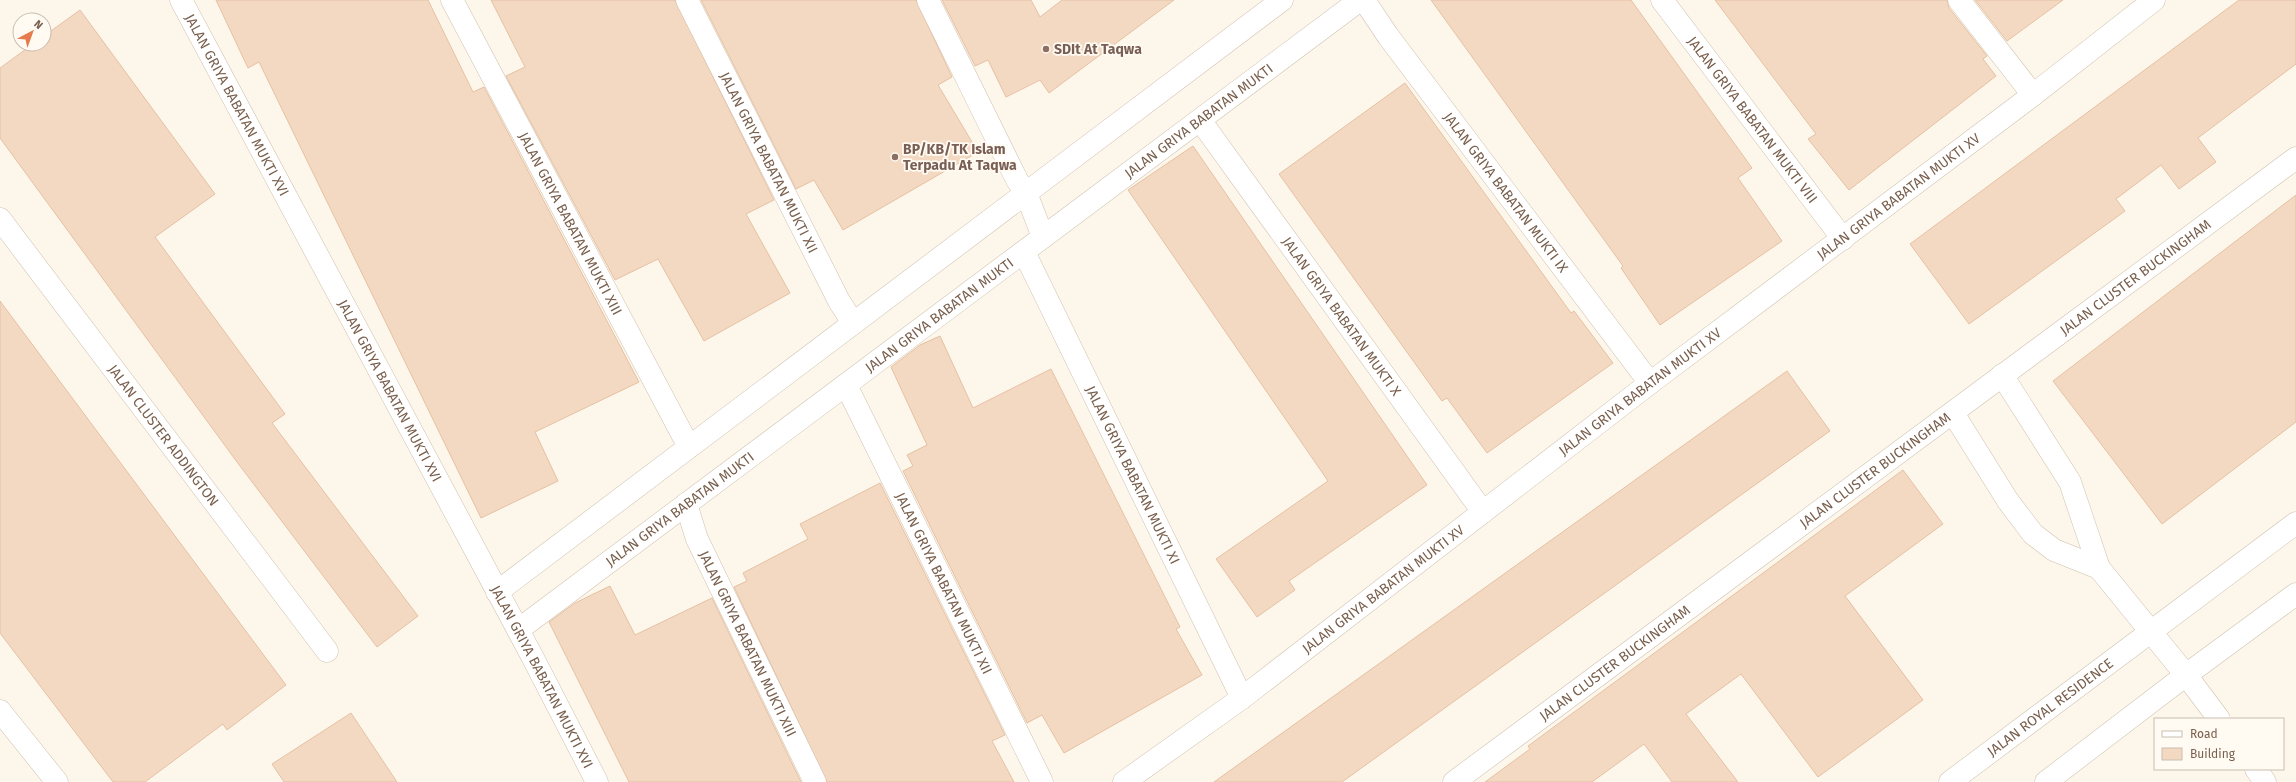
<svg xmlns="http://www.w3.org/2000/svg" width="2296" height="782" viewBox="0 0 2296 782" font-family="'Fira Sans',sans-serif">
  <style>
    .building { fill: #f3d9c2; stroke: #e6c0a2 }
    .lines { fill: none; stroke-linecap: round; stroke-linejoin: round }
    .minor-casing { stroke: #d0c0af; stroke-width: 23 }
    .minor { stroke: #fff; stroke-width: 22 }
    .education-dot { fill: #8d6e63; stroke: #fffbf2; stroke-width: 1.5 }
    .labels { text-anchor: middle; stroke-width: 3.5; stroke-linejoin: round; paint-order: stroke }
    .education-label { font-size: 14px; font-weight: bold; fill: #785e54; stroke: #fffbf2; text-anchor: start }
    .street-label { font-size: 14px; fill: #795f4d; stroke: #fffbf2 }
  </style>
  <rect width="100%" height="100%" fill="#fdf7eb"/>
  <g class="building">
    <path d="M 216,0 L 428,0 L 473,92 L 484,87 L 639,382 L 535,432 L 558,481 L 481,518 L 259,62 L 248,68 Z"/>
    <path d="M 491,0 L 675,0 L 774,200 L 746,214 L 790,293 L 704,341 L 658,259 L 615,280 L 506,76 L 525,67 Z"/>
    <path d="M 701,0 L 916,0 L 952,77 L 938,85 L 978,152 L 843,230 L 814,180 L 796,189 Z"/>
    <path d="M 942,0 L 1031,0 L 1040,17 L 1062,0 L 1174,0 L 1049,93 L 1040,80 L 1006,97 L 988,60 L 975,66 Z"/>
    <path d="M 1431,0 L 1631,0 L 1752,168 L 1738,178 L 1782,241 L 1660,325 L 1621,268 L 1623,266 Z"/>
    <path d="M 1715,0 L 1947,0 L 1949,8 L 1987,56 L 1983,59 L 1996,76 L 1849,190 L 1808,139 L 1816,134 Z"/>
    <path d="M 1975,0 L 2063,0 L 2007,41 Z"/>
    <path d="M 2239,0 L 2296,0 L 2296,64 L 2198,138 L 2216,162 L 2179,189 L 2161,165 L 2116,199 L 2125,211 L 1969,324 L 1910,244 Z"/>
    <path d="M 80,10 L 215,194 L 155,237 L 285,414 L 272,423 L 418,616 L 377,647 L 237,462 L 0,138 L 0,68 L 33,44 L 44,44 L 44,36 Z"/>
    <path d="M 1405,83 L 1571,313 L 1574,311 L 1613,363 L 1487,453 L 1447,398 L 1442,401 L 1279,174 Z"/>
    <path d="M 1193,146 L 1427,485 L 1289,581 L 1295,590 L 1257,617 L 1216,559 L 1328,481 L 1128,190 Z"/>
    <path d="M 2296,195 L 2296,422 L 2162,524 L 2053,381 Z"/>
    <path d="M 0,301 L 286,685 L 227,730 L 223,724 L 145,782 L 113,782 L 0,633 Z"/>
    <path d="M 940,336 L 973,408 L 1051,369 L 1180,627 L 1176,629 L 1202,675 L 1064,753 L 1042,715 L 1027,723 L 903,471 L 913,466 L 907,455 L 927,445 L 891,367 L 920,345 Z"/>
    <path d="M 1787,371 L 1830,431 L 1342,782 L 1214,782 Z"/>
    <path d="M 1903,470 L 1943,524 L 1845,596 L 1923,700 L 1818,777 L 1741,674 L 1686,714 L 1738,782 L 1672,782 L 1644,744 L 1592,782 L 1485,782 L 1530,749 L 1528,746 Z"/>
    <path d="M 880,483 L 1005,735 L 992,741 L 1014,782 L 827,782 L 734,587 L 747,581 L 743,573 L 808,539 L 800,524 Z"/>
    <path d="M 610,586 L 635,635 L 712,598 L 801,782 L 629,782 L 549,622 L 575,603 Z"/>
    <path d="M 351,713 L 397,782 L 284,782 L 272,764 Z"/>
  </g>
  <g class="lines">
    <defs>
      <g id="minor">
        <path id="s1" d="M 181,0 L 533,658 L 597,782"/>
        <path id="s2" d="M 452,0 L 689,447"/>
        <path id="s3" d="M 687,0 L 839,301 L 853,323"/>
        <path d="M 928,0 L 1017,180 L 1026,193 L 1043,237"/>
        <path id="s4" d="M 1364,0 L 1388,36 L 1650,383"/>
        <path id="s5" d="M 1662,0 L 1843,239"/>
        <path d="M 1959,0 L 2033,95"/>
        <path id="s6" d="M 1200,120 L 1483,512"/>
        <path id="s7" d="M 0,219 L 327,651"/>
        <path id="s8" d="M 1024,252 L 1242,698"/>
        <path d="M 2002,375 L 2070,482 L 2099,568 L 2186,675 L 2219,719"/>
        <path id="s9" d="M 846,385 L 1042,782"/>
        <path d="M 1953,413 L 2008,501 L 2033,534 L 2054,550 L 2099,568"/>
        <path id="s10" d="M 686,504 L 697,539 L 815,782"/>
        <path d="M 497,592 L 1282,0"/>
        <path id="s11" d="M 518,630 L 1360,0"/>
        <path d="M 0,711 L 57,782"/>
        <path d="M 2256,769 L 2265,782"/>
        <path id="s12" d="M 1124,782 L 1242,698 L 1650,383 L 2033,95 L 2154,0"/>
        <path id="s13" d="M 1454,782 L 2296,158"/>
        <path id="s14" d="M 1950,782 L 2296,523"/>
        <path d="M 2046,782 L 2186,675 L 2296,594"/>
      </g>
    </defs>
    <use href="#minor" class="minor-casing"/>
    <use href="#minor" class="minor"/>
  </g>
  <g class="education-dot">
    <circle cx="1046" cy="49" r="4"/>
    <circle cx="895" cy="157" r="4"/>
  </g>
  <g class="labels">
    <g class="education-label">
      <text x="1054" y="54">SDIt At Taqwa</text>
      <text x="903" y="154">BP/KB/TK Islam<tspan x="903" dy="16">Terpadu At Taqwa</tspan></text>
    </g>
    <g class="street-label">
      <text dy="5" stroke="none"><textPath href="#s1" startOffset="119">JALAN GRIYA BABATAN MUKTI XVI</textPath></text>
      <text dy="5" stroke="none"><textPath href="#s5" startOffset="150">JALAN GRIYA BABATAN MUKTI VIII</textPath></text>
      <text dy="5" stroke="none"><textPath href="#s11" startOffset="850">JALAN GRIYA BABATAN MUKTI</textPath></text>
      <text dy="5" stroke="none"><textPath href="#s3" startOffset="182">JALAN GRIYA BABATAN MUKTI XII</textPath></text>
      <text dy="5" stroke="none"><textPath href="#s4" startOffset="239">JALAN GRIYA BABATAN MUKTI IX</textPath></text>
      <text dy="5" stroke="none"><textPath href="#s12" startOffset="971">JALAN GRIYA BABATAN MUKTI XV</textPath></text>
      <text dy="5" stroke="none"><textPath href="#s2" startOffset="253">JALAN GRIYA BABATAN MUKTI XIII</textPath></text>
      <text dy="5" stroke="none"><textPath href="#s13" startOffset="848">JALAN CLUSTER BUCKINGHAM</textPath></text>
      <text dy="5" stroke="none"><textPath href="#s11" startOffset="526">JALAN GRIYA BABATAN MUKTI</textPath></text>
      <text dy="5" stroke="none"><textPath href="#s6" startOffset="242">JALAN GRIYA BABATAN MUKTI X</textPath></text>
      <text dy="5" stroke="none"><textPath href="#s1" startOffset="443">JALAN GRIYA BABATAN MUKTI XVI</textPath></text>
      <text dy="5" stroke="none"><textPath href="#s12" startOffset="647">JALAN GRIYA BABATAN MUKTI XV</textPath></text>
      <text dy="5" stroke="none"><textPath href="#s7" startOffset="271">JALAN CLUSTER ADDINGTON</textPath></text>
      <text dy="5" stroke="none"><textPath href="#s13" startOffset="524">JALAN CLUSTER BUCKINGHAM</textPath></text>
      <text dy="5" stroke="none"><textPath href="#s8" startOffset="248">JALAN GRIYA BABATAN MUKTI XI</textPath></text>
      <text dy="5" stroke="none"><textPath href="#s11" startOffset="202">JALAN GRIYA BABATAN MUKTI</textPath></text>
      <text dy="5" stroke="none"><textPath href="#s9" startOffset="221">JALAN GRIYA BABATAN MUKTI XII</textPath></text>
      <text dy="5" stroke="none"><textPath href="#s12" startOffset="323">JALAN GRIYA BABATAN MUKTI XV</textPath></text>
      <text dy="5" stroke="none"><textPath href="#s10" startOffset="153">JALAN GRIYA BABATAN MUKTI XIII</textPath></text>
      <text dy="5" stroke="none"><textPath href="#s13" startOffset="200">JALAN CLUSTER BUCKINGHAM</textPath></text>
      <text dy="5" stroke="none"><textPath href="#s1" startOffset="767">JALAN GRIYA BABATAN MUKTI XVI</textPath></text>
      <text dy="5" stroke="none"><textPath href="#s14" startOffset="125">JALAN ROYAL RESIDENCE</textPath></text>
    </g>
  </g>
  <rect x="2154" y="718" width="130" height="52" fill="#fffbf2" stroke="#c9bdb0"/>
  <rect x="2162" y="731" width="20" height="6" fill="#ffffff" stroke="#c9bdb0"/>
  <text x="2190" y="738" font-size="12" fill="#795f4d">Road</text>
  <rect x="2162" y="748" width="20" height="12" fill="#f3d9c2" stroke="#c9bdb0"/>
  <text x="2190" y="758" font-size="12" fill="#795f4d">Building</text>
  <g transform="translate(32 32) rotate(41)"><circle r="19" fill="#fffbf2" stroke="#c9bdb0"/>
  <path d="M0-3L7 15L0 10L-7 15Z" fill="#e77b50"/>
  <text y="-6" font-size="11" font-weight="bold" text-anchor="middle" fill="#795f4d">N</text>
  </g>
</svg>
